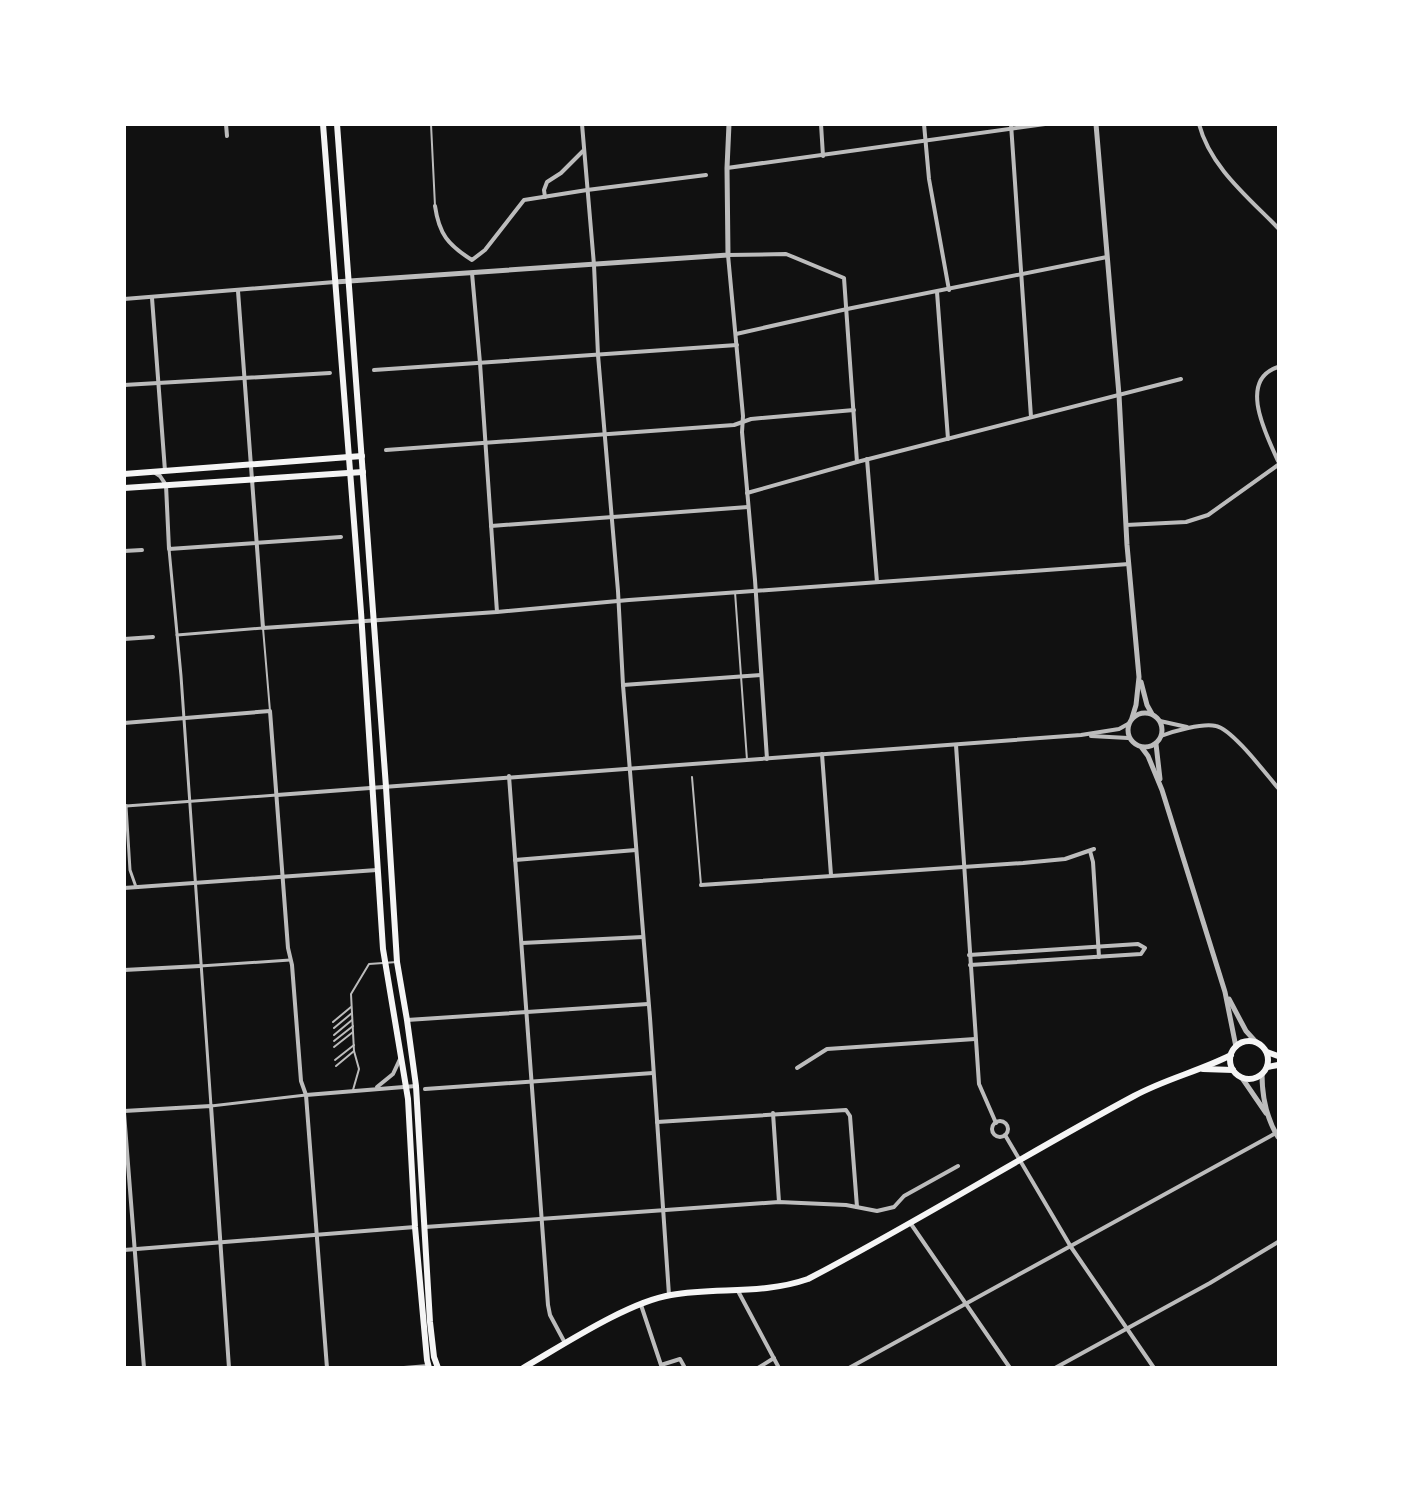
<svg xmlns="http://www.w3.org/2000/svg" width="1403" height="1492" viewBox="0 0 1403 1492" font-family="'Alegreya Sans',sans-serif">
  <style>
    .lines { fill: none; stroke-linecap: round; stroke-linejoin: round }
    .service { stroke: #bcbcbc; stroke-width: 2 }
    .pedestrian { stroke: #bcbcbc; stroke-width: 3 }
    .minor { stroke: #bcbcbc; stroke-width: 4 }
    .tertiary { stroke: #bcbcbc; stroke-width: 5 }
    .secondary { stroke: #f5f5f5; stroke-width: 6 }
  </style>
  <rect width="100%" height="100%" fill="#111"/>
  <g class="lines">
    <g class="service">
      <path d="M 431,124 L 435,206"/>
      <path d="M 735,592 L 747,760"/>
      <path d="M 263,628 L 270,711"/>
      <path d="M 692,777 L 701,885"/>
      <path d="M 333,1022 L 351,1007"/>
      <path d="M 334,1028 L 352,1013"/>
      <path d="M 334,1035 L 352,1020"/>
      <path d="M 334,1041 L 353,1026"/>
      <path d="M 334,1047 L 353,1032"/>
      <path d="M 335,1060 L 354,1045"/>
      <path d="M 336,1066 L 354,1051"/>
      <path d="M 353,1090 L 359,1069 L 354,1051 L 351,994 L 369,964 L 397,962"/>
    </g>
    <g class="pedestrian">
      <path d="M 169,549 L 181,676 L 211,1106 L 306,1095"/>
      <path d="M 177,635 L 263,628"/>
      <path d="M 136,887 L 130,870 L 126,806 L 277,795"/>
      <path d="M 200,966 L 290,960"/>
    </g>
    <g class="minor">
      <path d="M 226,124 L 227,136"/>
      <path d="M 582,124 L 594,265 L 598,355 L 618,591 L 623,685 L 650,1018 L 669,1295"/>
      <path d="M 821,124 L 823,156"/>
      <path d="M 924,124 L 929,179 L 949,290"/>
      <path d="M 1011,124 L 1031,417"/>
      <path d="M 1199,124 C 1210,167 1249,198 1278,228"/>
      <path d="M 727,168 L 1045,124"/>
      <path d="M 545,197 L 544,190 L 547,182 L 561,173 L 583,151"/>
      <path d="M 435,206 C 439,234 448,245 472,260 L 485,250 L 524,200 L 587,190 L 706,175"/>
      <path d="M 472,273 L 480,363 L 497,612"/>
      <path d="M 238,291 L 263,628 L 497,612 L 629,600 L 1129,564"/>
      <path d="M 937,292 L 948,439"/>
      <path d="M 152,298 L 165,471"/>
      <path d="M 124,299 L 335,282"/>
      <path d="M 736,334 L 847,309 L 1107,257"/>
      <path d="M 1278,367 C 1237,380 1267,436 1278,461"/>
      <path d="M 374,370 L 737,345"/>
      <path d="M 124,385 L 330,373"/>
      <path d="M 386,450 L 734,425 L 751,419 L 854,410"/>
      <path d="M 867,459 L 877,582"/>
      <path d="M 154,472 L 160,476 L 166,485 L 169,549 L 341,537"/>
      <path d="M 747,493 L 857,462 L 1181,379"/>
      <path d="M 1126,525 L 1186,522 L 1208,515 L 1278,465"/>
      <path d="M 491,526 L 748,507"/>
      <path d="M 124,551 L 142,550"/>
      <path d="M 124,639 L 153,637"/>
      <path d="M 623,685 L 761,675"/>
      <path d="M 1160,721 L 1187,727"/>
      <path d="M 124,723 L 270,711 L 288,948 L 292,965 L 301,1081 L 306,1095 L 327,1368"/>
      <path d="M 1091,736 L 1128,738"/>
      <path d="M 1161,736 C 1174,731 1202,723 1216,726 C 1232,729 1266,774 1278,788"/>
      <path d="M 956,745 L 979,1084 L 996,1123"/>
      <path d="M 822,754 L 831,875"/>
      <path d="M 767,759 L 755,580 L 742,432 L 743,416 L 728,255 L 786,254 L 844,278 L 857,462"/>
      <path d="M 509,776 L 548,1305 L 550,1315 L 565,1343"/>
      <path d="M 277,795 L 1081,735 L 1119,729 L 1128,724"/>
      <path d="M 124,806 L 126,806"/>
      <path d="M 1090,851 L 1093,862 L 1099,957"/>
      <path d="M 515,860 L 636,850"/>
      <path d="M 701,885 L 1023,863 L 1065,859 L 1094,849"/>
      <path d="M 124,888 L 377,870"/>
      <path d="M 522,943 L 643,937"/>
      <path d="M 969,955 L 1138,944 L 1145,948 L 1141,954 L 970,965"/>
      <path d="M 124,970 L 200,966"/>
      <path d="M 407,1020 L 648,1004"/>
      <path d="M 797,1068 L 827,1049 L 975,1039"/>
      <path d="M 377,1087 L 393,1074 L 400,1059"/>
      <path d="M 425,1089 L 653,1073"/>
      <path d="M 306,1095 L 416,1086"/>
      <path d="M 124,1111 L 211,1106 L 229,1368"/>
      <path d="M 124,1113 L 144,1368"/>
      <path d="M 773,1113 L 779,1202"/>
      <circle cx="1000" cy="1129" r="8"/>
      <path d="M 657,1122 L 846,1110 L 850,1116 L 857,1207"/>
      <path d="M 1005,1135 L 1071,1247 L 1154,1368"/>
      <path d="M 911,1224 L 1010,1368"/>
      <path d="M 425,1227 L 779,1202 L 846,1205 L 877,1211 L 894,1207 L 904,1196 L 958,1166"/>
      <path d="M 124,1250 L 415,1227"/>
      <path d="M 738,1291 L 779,1368"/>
      <path d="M 641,1305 L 661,1365 L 680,1359 L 685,1368"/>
      <path d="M 404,1368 L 428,1366"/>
      <path d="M 758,1368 L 774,1358"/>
      <path d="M 849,1368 L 1276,1133"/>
      <path d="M 1055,1368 L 1210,1283 L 1278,1242"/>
    </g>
    <g class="tertiary">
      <path d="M 1096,124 L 1119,395 L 1127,545 L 1139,677 L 1136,705 L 1132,718"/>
      <path d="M 335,282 L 728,255 L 727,168 L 729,124"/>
      <path d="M 1141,682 L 1147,705 L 1152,714"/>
      <circle cx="1145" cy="730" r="17"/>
      <path d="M 1156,744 L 1160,779"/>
      <path d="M 1142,748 L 1148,756 L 1162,790 L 1225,992 L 1236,1047"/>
      <path d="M 1229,999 L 1246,1031 L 1256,1042"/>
      <path d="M 1262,1074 C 1262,1096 1267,1119 1278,1137"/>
      <path d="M 1242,1078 L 1266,1113"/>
    </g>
    <g class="secondary">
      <path d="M 323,124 L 361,612 L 383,949 L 408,1099 L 415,1227 L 427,1360 L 429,1368"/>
      <path d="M 337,124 L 386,787 L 397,962 L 407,1020 L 416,1086 L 430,1322 L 434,1357 L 438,1368"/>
      <path d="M 124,474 L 362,456"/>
      <path d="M 124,488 L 363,472"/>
      <circle cx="1249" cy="1060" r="19"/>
      <path d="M 1267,1052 L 1278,1056"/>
      <path d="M 1267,1067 L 1278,1065"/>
      <path d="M 1203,1069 L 1233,1070"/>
      <path d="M 523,1368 C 563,1345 628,1302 671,1295 C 717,1287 762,1295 808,1279 C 919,1221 1024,1155 1134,1096 C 1165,1079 1200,1071 1231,1055"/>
    </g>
  </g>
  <rect width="1403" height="1492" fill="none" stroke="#ffffff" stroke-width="252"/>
</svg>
